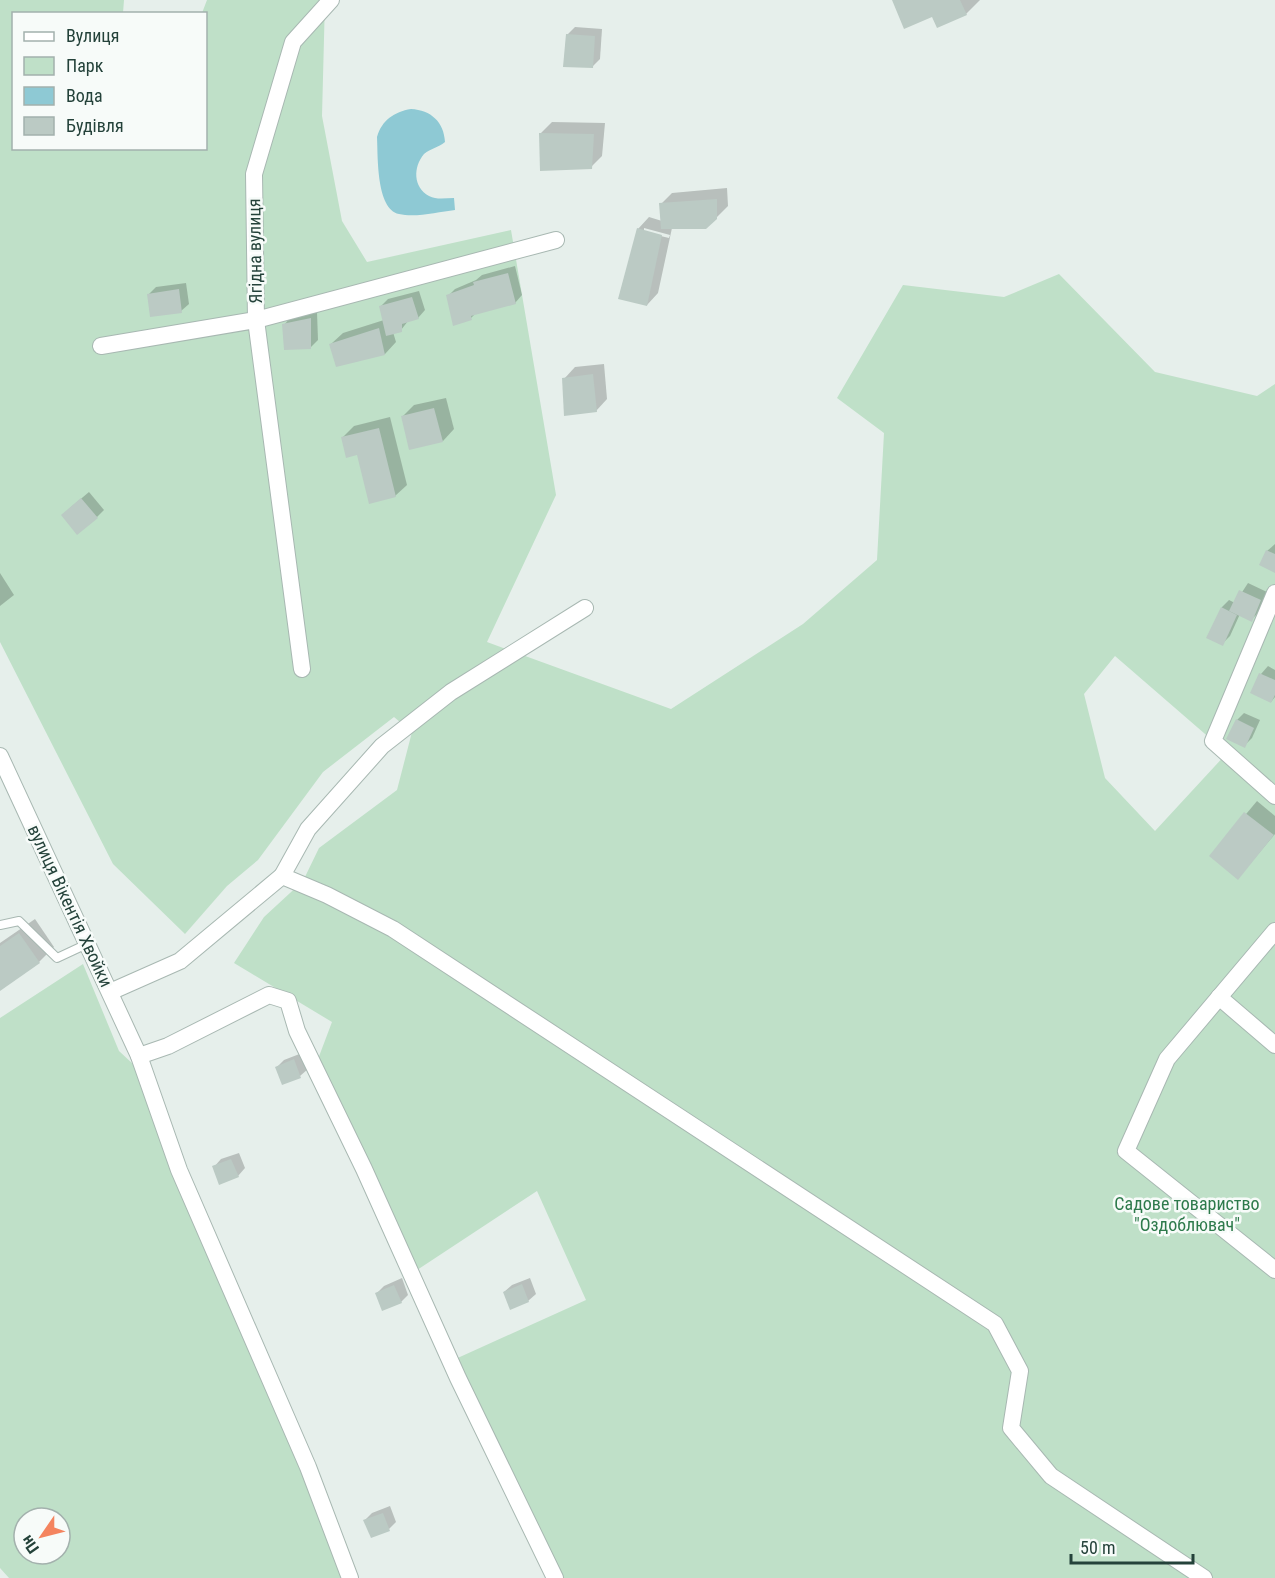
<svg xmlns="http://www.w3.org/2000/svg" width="1275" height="1578" viewBox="0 0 1275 1578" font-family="'Roboto Condensed',sans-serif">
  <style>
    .green { fill: #bfe0c8; fill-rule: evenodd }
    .water { fill: #8ec9d4 }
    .shadow { fill: #0003; fill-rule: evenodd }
    .building { fill: #bbcac4 }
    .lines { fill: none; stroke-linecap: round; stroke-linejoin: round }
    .lane-casing { stroke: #a8b8b2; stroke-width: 10 }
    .street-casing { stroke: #a8b8b2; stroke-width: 18 }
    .lane { stroke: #fff; stroke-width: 8 }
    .street { stroke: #fff; stroke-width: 16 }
    .labels { text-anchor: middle; stroke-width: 5; stroke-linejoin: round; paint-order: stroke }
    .street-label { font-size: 18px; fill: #24423a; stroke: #f7fbf9 }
    .park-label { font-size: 18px; fill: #2d7a4b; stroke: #f7fbf9 }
  </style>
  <rect width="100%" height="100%" fill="#e6efeb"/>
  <g class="green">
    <path d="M 0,0 L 124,0 L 123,13 L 14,14 L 14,148 L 206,148 L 206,14 L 202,13 L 207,0 L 325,0 L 322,116 L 342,221 L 367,262 L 511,230 L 556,495 L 487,642 L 671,709 L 803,624 L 877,560 L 884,433 L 837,398 L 903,285 L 1004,297 L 1059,274 L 1155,372 L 1257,396 L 1275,384 L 1275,1578 L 555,1578 L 451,1361 L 586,1300 L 537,1191 L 411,1274 L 315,1067 L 332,1022 L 234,963 L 264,917 L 303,881 L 319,848 L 397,790 L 412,732 L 394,717 L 323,772 L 258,860 L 227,886 L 185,934 L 113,864 L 0,642 ZM 1115,656 L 1227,753 L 1155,831 L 1105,778 L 1084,694 Z"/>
    <path d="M 83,964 L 119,1051 L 148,1078 L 350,1578 L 9,1578 L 0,1568 L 0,1018 ZM 24,1518 L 60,1518 L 60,1554 L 24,1554 Z"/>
  </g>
  <path class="water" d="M 411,109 C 431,110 444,122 445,142 C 438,148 431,148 424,154 C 413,167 413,187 429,196 C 437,200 445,198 454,198 L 455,210 C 438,212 415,218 399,214 C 376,209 378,156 377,137 C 382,120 394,112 411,109 Z"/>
  <g class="shadow">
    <path d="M 893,0 L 980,0 L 966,14 L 933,15 Z"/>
    <path d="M 575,27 L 602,29 L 600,59 L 592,67 L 567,35 Z"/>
    <path d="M 552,122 L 605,123 L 602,156 L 591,167 L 540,134 Z"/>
    <path d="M 727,188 L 728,206 L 706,228 L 672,228 L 658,293 L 647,305 L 638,229 L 649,217 L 662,221 L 661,204 L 672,193 ZM 644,228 L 670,235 L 669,238 L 644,232 Z"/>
    <path d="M 515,266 L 522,295 L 515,303 L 477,312 L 471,318 L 448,296 L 455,289 L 476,280 L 482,275 Z"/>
    <path d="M 186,283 L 189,304 L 181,311 L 149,294 L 156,287 Z"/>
    <path d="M 419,291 L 425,310 L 418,318 L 408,321 L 401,330 L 393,332 L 396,342 L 385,354 L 331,344 L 343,333 L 384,320 L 381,306 L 388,299 Z"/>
    <path d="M 317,312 L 318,340 L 311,347 L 284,325 L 291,317 Z"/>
    <path d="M 604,364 L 607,399 L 596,411 L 564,379 L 575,367 Z"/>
    <path d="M 446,398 L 454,429 L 443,441 L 403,416 L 414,405 Z"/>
    <path d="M 390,417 L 407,485 L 395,496 L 343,437 L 354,426 Z"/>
    <path d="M 89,492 L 104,510 L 97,517 L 70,508 Z"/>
    <path d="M 1275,544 L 1275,571 L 1267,551 Z"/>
    <path d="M 0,573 L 14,595 L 0,606 Z"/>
    <path d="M 1248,583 L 1267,592 L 1259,612 L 1251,620 L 1240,614 L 1230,636 L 1222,644 L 1208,637 L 1222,607 L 1229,600 L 1235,603 Z"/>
    <path d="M 1268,666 L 1275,670 L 1275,697 L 1271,702 L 1252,692 L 1261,674 Z"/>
    <path d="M 1244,713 L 1260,720 L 1252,738 L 1244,746 L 1237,720 Z"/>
    <path d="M 1257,801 L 1275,816 L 1275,834 L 1238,878 L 1211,856 Z"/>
    <path d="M 35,919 L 54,947 L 39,962 L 0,989 L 0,943 Z"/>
    <path d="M 302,1053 L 308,1069 L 300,1076 L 283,1083 L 277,1067 L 284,1060 Z"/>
    <path d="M 239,1153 L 245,1168 L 238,1176 L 214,1167 L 221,1159 Z"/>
    <path d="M 402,1278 L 408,1295 L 401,1302 L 377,1293 L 384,1286 Z"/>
    <path d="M 530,1278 L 536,1294 L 528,1301 L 504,1292 L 512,1285 Z"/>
    <path d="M 390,1506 L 396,1522 L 389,1529 L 365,1520 L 372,1513 Z"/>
  </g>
  <g class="building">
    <path d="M 892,0 L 960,0 L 967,15 L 937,28 L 932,17 L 904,29 Z"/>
    <path d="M 566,34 L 595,36 L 593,68 L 563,67 Z"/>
    <path d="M 539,133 L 594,134 L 592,169 L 540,171 Z"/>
    <path d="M 717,199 L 717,219 L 706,229 L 661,229 L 659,203 Z"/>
    <path d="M 637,228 L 662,235 L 647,306 L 618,299 Z"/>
    <path d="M 508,273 L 516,304 L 471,316 L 472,320 L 453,326 L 446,295 L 474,285 L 473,282 Z"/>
    <path d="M 179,289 L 182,313 L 150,317 L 147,294 Z"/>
    <path d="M 412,297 L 419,319 L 402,324 L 402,332 L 386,336 L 379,306 Z"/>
    <path d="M 311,318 L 311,349 L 284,350 L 282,324 Z"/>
    <path d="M 379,328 L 385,355 L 336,367 L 329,344 Z"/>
    <path d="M 593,374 L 597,412 L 564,416 L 562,378 Z"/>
    <path d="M 434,408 L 443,442 L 409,450 L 401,416 Z"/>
    <path d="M 379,428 L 396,497 L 369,504 L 357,455 L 346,458 L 341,437 Z"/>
    <path d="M 81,498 L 98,518 L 77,535 L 61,515 Z"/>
    <path d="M 1266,550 L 1275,554 L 1275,573 L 1259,565 Z"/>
    <path d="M 1239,590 L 1261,600 L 1252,622 L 1229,611 Z"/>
    <path d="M 1221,607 L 1237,615 L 1223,646 L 1206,638 Z"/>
    <path d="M 1259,673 L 1275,680 L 1275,695 L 1271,703 L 1250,693 Z"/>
    <path d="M 1236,719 L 1254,728 L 1245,748 L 1226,739 Z"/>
    <path d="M 1244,812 L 1274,835 L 1238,880 L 1209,856 Z"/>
    <path d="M 19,933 L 40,963 L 0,991 L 0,946 Z"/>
    <path d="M 294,1059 L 301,1078 L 282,1085 L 275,1067 Z"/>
    <path d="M 231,1159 L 239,1177 L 219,1185 L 212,1166 Z"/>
    <path d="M 522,1284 L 529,1302 L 510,1310 L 503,1292 Z"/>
    <path d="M 394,1285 L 402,1303 L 382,1311 L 375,1293 Z"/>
    <path d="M 383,1513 L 390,1531 L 371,1538 L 363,1520 Z"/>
  </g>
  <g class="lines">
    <defs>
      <path id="lane" d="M 0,925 L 19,921 L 57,958 L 87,944"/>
      <g id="street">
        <path d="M 331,0 L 293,42 L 254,174 L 256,320 L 556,240"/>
        <path d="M 101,346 L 256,320 L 302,669"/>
        <path d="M 1275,593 L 1213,741 L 1275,796"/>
        <path d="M 0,756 L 139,1056 L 179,1170 L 308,1467 L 350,1578"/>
        <path d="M 282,876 L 308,829 L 382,746 L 451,692 L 585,608"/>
        <path d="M 1275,931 L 1167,1059 L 1126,1151 L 1275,1270"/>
        <path d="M 110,992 L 180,961 L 282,876 L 327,895 L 393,929 L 995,1324 L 1020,1371 L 1011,1428 L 1051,1476 L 1204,1578"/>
        <path d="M 1219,997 L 1275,1045"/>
        <path d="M 139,1056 L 168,1046 L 269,995 L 288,1001 L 297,1031 L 364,1169 L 458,1378 L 555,1578"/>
      </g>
    </defs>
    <use href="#lane" class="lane-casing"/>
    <use href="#street" class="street-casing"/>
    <use href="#lane" class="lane"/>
    <use href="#street" class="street"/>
  </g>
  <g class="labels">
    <g class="street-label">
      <text transform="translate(255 251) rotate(-91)" y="6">Ягідна вулиця</text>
      <text transform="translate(70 906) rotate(65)" y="6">вулиця Вікентія Хвойки</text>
    </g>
    <g class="park-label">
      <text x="1187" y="1210">Садове товариство<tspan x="1187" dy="21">"Оздоблювач"</tspan></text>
    </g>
  </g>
  <rect x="12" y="12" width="195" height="138" fill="#f7fbf9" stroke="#a3b1ad" stroke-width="1.5"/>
  <rect x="24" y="32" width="30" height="9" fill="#ffffff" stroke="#a3b1ad" stroke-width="1.5"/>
  <text x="66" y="42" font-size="18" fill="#24423a">Вулиця</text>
  <rect x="24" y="57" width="30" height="18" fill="#bfe0c8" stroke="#a3b1ad" stroke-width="1.5"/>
  <text x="66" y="72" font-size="18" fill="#24423a">Парк</text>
  <rect x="24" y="87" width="30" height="18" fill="#8ec9d4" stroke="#a3b1ad" stroke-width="1.5"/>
  <text x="66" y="102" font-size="18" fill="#24423a">Вода</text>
  <rect x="24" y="117" width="30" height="18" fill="#bbcac4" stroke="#a3b1ad" stroke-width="1.5"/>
  <text x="66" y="132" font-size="18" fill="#24423a">Будівля</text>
  <g transform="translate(42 1536) rotate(235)"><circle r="28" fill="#f7fbf9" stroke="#a3b1ad" stroke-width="1.5"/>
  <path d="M0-4.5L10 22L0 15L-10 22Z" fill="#f4845f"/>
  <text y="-9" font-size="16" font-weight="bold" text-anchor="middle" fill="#24423a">Пн</text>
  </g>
  <path d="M1071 1554v9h122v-9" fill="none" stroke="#24423a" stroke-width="3"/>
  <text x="1080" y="1554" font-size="18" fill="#24423a" stroke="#f7fbf9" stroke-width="4.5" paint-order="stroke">50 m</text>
</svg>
